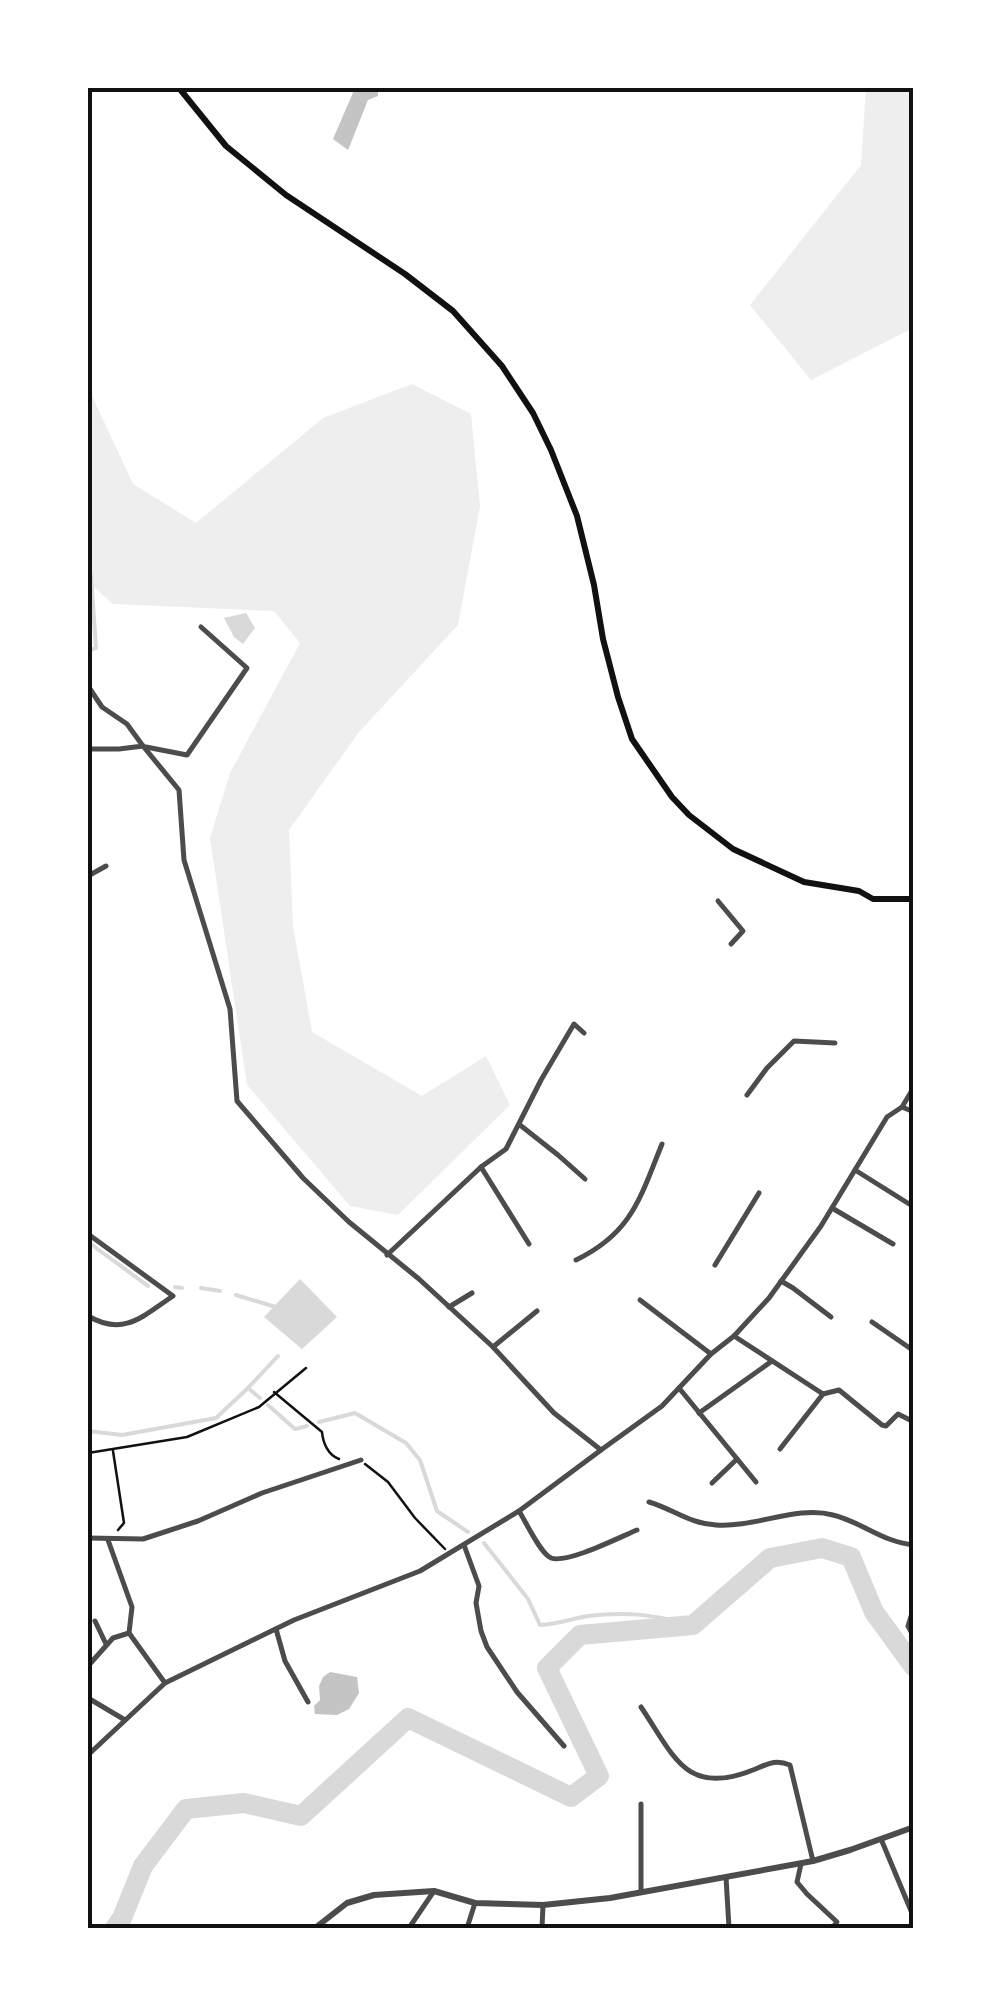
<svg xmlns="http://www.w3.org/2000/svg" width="1001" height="2016" viewBox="0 0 1001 2016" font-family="'PT Sans Narrow',sans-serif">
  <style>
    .green { fill: #eee }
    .water { fill: #d9d9d9 }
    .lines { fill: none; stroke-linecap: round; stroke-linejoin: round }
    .stream { stroke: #d9d9d9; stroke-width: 4 }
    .river { stroke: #d9d9d9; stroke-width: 20 }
    .building { fill: #c4c4c4 }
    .path { stroke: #111; stroke-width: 2.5 }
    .minor { stroke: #4c4c4c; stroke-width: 5 }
    .tertiary { stroke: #4c4c4c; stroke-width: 6 }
    .secondary { stroke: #111; stroke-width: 6 }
    .neatline { fill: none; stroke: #111; stroke-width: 4 }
  </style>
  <rect width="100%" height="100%" fill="#fff"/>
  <g class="green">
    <path d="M 866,88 L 913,88 L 913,328 L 811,380 L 750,305 L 861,165 Z"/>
    <path d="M 412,384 L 471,414 L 480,506 L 458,625 L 359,732 L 289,830 L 293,926 L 312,1032 L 422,1096 L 486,1056 L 510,1105 L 398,1215 L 350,1206 L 247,1085 L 210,838 L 230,773 L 300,643 L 274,611 L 113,604 L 88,582 L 88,387 L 133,484 L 196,523 L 323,418 Z"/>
  </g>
  <g class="water">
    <path d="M 246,613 L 255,628 L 243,644 L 234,637 L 224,618 Z"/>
    <path d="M 300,1279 L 337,1317 L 302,1349 L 264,1317 Z"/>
  </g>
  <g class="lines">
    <g class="stream">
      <path d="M 88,567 L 91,575 L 96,648 L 88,651"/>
      <path d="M 88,1242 L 148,1286"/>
      <path d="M 175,1287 L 182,1288"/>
      <path d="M 201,1288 L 220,1291"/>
      <path d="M 236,1295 L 279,1308"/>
      <path d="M 248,1388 L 278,1356"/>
      <path d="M 268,1405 L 295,1429 L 307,1426"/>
      <path d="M 319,1422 L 355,1413 L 406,1443 L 420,1460 L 437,1511 L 468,1532"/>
      <path d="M 88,1431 L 122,1435 L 216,1418 L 248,1388 L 260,1398"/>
      <path d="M 484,1543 L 528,1599 L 540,1625 C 559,1624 570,1619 588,1616 C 628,1611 654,1615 693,1625"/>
    </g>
    <path class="river" d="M 115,1928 L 122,1918 L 143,1866 L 186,1809 L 244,1803 L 301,1816 L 408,1718 L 571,1797 L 599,1776 L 547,1668 L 580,1635 L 693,1625 L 770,1558 L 822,1548 L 851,1557 L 874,1612 L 914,1667"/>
  </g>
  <g class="building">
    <path d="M 355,88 L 378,88 L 378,96 L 368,100 L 348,150 L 333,139 Z"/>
    <path d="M 330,1672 L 357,1677 L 359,1693 L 349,1709 L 337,1715 L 315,1714 L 314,1706 L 320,1700 L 319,1686 L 323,1677 Z"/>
  </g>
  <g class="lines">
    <g class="path">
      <path d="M 274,1392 L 322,1432 C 323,1443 328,1455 339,1459"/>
      <path d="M 113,1451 L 124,1523 L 118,1530"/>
      <path d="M 88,1453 L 187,1437 L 259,1407 L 306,1368"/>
      <path d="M 365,1464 L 388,1482 L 415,1518 L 445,1549"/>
    </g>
    <g class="minor">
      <path d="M 88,686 L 102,707 L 127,724 L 143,746 L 119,749 L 88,749"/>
      <path d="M 143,746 L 179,790 L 184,860 L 230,1009 L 237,1101 L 303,1178 L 349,1222 L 419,1279 L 493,1347 L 554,1413 L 601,1450 L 662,1406 L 711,1354 L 734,1336 L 769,1298 L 821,1226 L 887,1117 L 902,1107 L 914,1112"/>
      <path d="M 146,747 L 187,755 L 247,668 L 201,627"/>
      <path d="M 88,876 L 106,866"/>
      <path d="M 718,901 L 743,931 L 731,944"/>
      <path d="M 747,1095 L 767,1068 L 794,1041 L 835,1043"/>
      <path d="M 902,1107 L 914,1087"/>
      <path d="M 520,1125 L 558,1155 L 585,1179"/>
      <path d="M 481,1167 L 506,1149 L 541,1080 L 574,1024 L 584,1033"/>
      <path d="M 855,1170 L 914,1207"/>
      <path d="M 832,1208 L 893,1244"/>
      <path d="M 88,1234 L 173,1296 C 143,1316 124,1337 88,1316"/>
      <path d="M 387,1255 L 481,1167 L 529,1244"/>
      <path d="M 576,1260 C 632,1233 640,1198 662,1144"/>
      <path d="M 715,1265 L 759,1193"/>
      <path d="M 781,1281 L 793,1288 L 831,1317"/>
      <path d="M 640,1300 L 711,1354"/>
      <path d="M 449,1307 L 472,1293"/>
      <path d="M 872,1322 L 914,1351"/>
      <path d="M 734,1336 L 823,1394 L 839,1390 L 882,1425 L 886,1426 L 898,1414 L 914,1422"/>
      <path d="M 493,1347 L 537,1311"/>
      <path d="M 679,1388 L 756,1482"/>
      <path d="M 699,1413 L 772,1361"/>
      <path d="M 780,1449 L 823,1394"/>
      <path d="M 712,1483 L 737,1459"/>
      <path d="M 649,1502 C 673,1509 690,1524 716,1525 C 754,1528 797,1505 833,1515 C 862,1522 882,1542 914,1545"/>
      <path d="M 519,1511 C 526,1522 540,1553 551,1558 C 567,1564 620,1537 637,1530"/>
      <path d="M 88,1538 L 143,1539 L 198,1521 L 262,1493 L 361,1460"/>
      <path d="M 108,1540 L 132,1607 L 129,1633 L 165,1683"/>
      <path d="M 464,1545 L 479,1586 L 476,1603 L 481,1631 L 487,1647 L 517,1692 L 564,1746"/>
      <path d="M 914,1607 L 908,1626 L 914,1637"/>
      <path d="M 95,1621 L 106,1644"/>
      <path d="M 276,1629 L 285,1661 L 308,1702"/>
      <path d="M 88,1666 L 113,1638 L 129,1633"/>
      <path d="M 88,1698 L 125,1720"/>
      <path d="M 641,1707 C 674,1756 686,1797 753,1770 C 768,1764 775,1759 790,1765 L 813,1861"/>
      <path d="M 88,1755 L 165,1683 L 294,1620 L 420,1571 L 519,1511 L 601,1450"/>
      <path d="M 881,1839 L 914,1918"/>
      <path d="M 801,1864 L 797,1882 L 807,1894 L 837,1922 L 832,1928"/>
      <path d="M 726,1877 L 729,1928"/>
      <path d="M 641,1892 L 641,1804"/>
      <path d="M 409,1928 L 434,1891"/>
      <path d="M 467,1928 L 475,1903"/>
      <path d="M 542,1928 L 543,1905"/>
    </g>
    <path class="tertiary" d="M 315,1928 L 347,1903 L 374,1895 L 434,1891 L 475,1903 L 543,1905 L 610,1898 L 813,1861 L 850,1850 L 914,1827"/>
    <path class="secondary" d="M 179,88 L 226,146 L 286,195 L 405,274 L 453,311 L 502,366 L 533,413 L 551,450 L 577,516 L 594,585 L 603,639 L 618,697 L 632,739 L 672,797 L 689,815 L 733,849 L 804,882 L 859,891 L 873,899 L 914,899"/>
  </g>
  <rect width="1001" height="2016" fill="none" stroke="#ffffff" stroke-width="180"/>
  <rect x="90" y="90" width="821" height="1836" class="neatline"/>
</svg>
